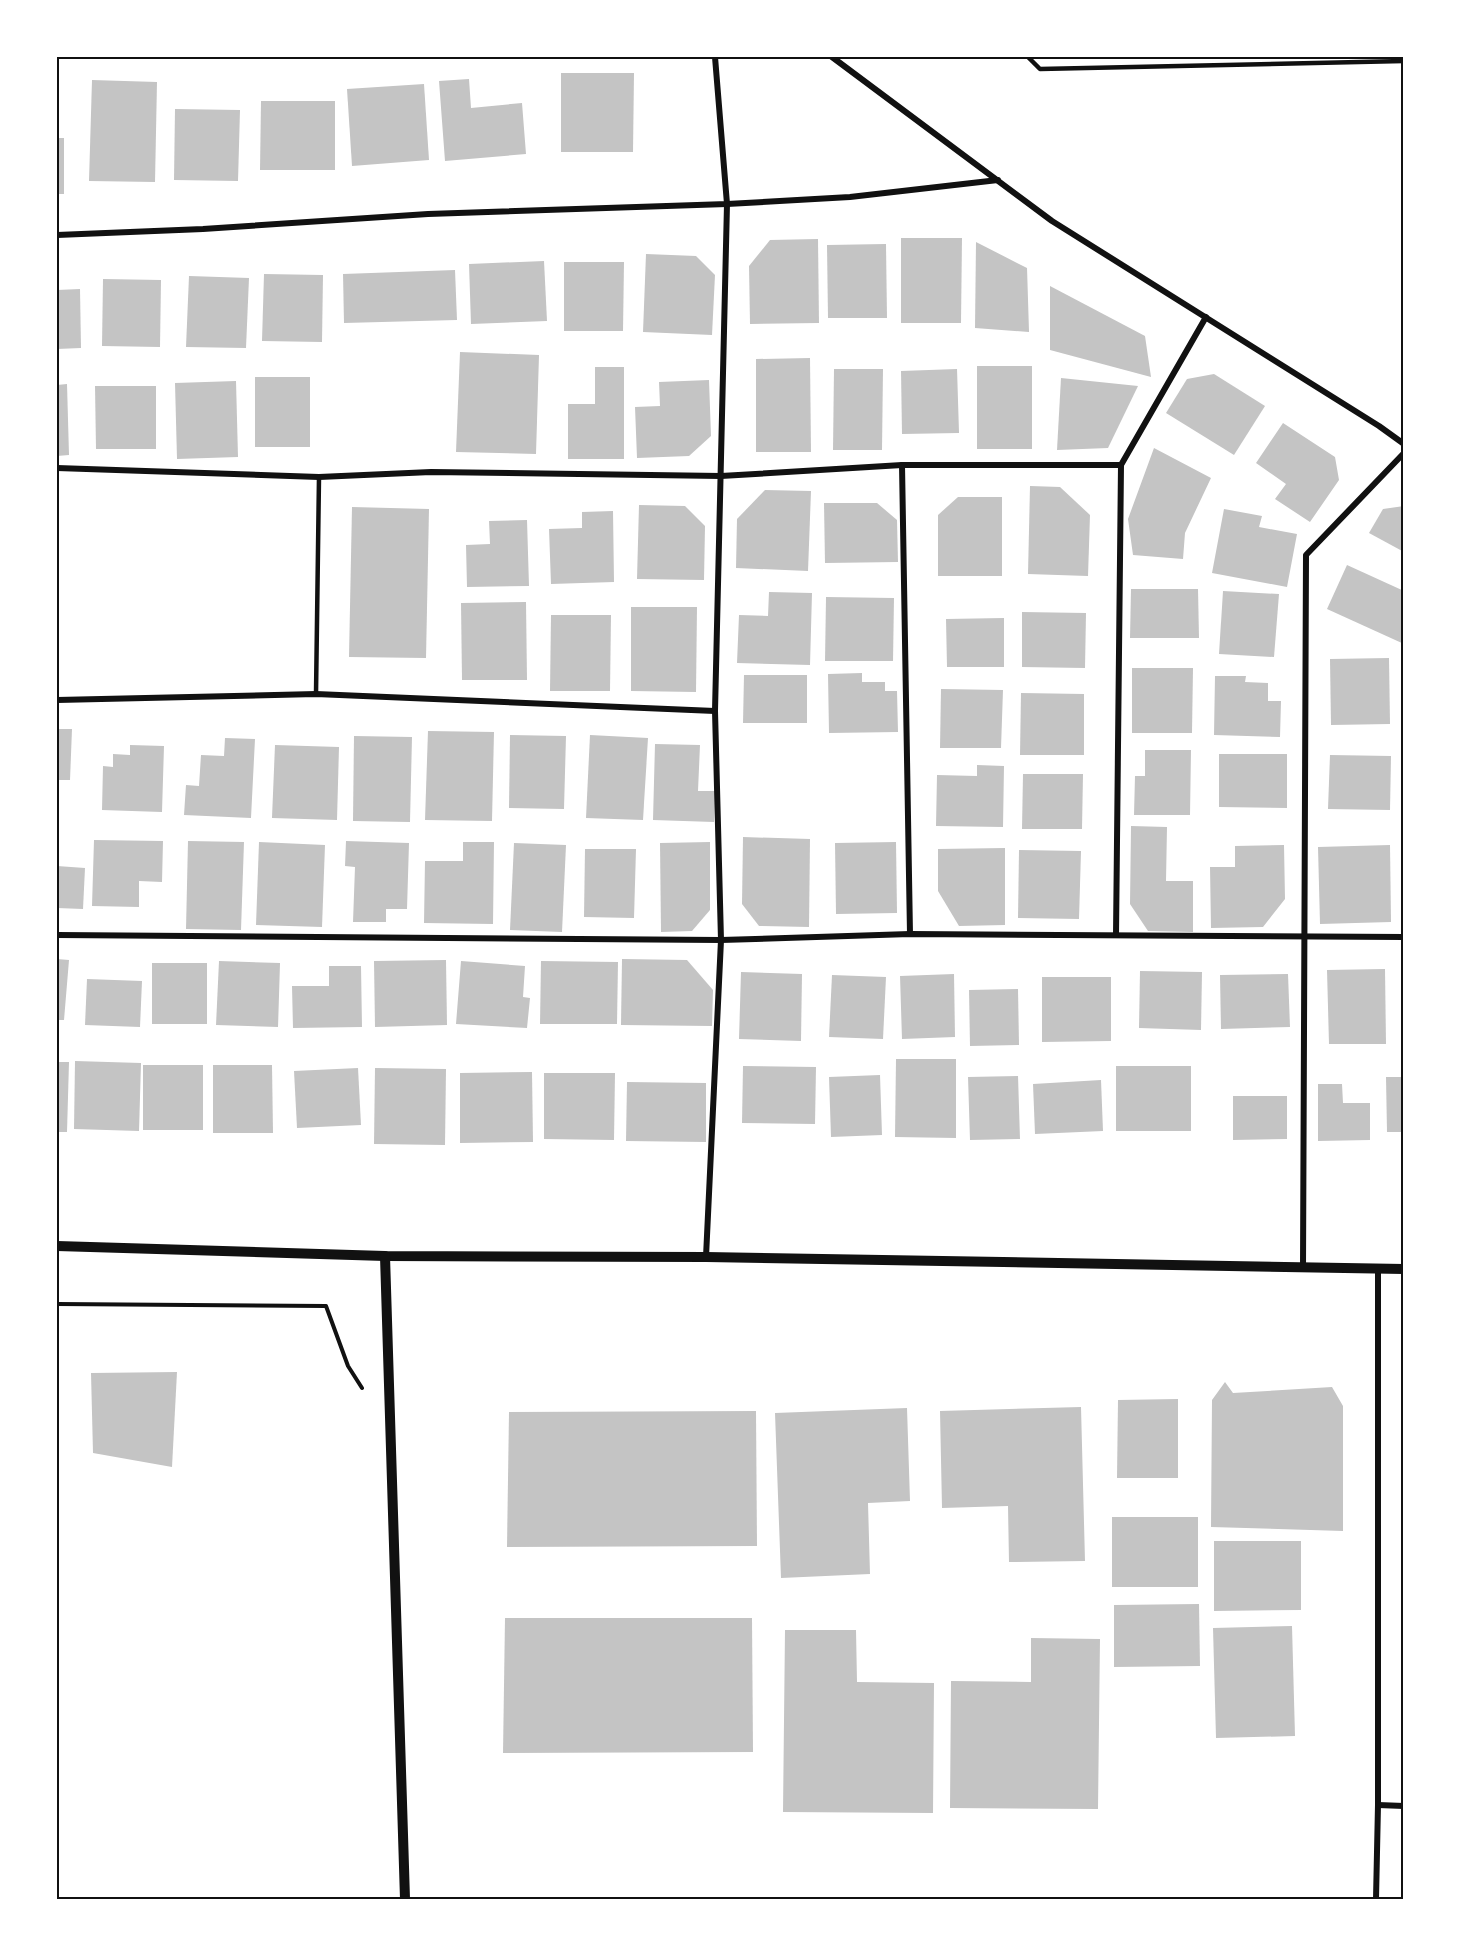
<svg xmlns="http://www.w3.org/2000/svg" width="1461" height="1956" viewBox="0 0 1461 1956" font-family="'Crimson Pro',serif">
  <style>
    .building { fill: #c4c4c4 }
    .lines { fill: none; stroke-linecap: round; stroke-linejoin: round }
    .path { stroke: #111; stroke-width: 4 }
    .service { stroke: #111; stroke-width: 4.5 }
    .minor { stroke: #111; stroke-width: 6 }
    .tertiary { stroke: #111; stroke-width: 10 }
    .neatline { fill: none; stroke: #111; stroke-width: 2 }
  </style>
  <rect width="100%" height="100%" fill="#fff"/>
  <g class="building">
    <path d="M 561,73 L 634,73 L 633,152 L 561,152 Z"/>
    <path d="M 469,79 L 471,108 L 522,103 L 526,154 L 445,161 L 439,81 Z"/>
    <path d="M 92,80 L 157,82 L 155,182 L 89,181 Z"/>
    <path d="M 424,84 L 429,160 L 352,166 L 347,89 Z"/>
    <path d="M 261,101 L 335,101 L 335,170 L 260,170 Z"/>
    <path d="M 175,109 L 240,110 L 238,181 L 174,180 Z"/>
    <rect x="57" y="138" width="7" height="56"/>
    <path d="M 901,238 L 962,238 L 961,323 L 901,323 Z"/>
    <path d="M 818,239 L 819,323 L 750,324 L 749,266 L 770,240 Z"/>
    <path d="M 976,242 L 1027,268 L 1029,332 L 975,328 Z"/>
    <path d="M 886,244 L 887,318 L 828,318 L 827,245 Z"/>
    <path d="M 646,254 L 696,256 L 715,275 L 712,335 L 643,332 Z"/>
    <path d="M 544,261 L 547,321 L 471,324 L 469,264 Z"/>
    <path d="M 564,262 L 624,262 L 623,331 L 564,331 Z"/>
    <path d="M 455,270 L 457,320 L 344,323 L 343,274 Z"/>
    <path d="M 264,274 L 323,275 L 322,342 L 262,341 Z"/>
    <path d="M 189,276 L 249,278 L 246,348 L 186,347 Z"/>
    <path d="M 103,279 L 161,280 L 160,347 L 102,346 Z"/>
    <path d="M 1050,286 L 1145,336 L 1151,377 L 1050,350 Z"/>
    <path d="M 80,289 L 81,348 L 57,349 L 57,290 Z"/>
    <path d="M 460,352 L 539,355 L 536,454 L 456,452 Z"/>
    <path d="M 810,358 L 811,452 L 756,452 L 756,359 Z"/>
    <rect x="977" y="366" width="55" height="83"/>
    <path d="M 595,367 L 624,367 L 624,459 L 568,459 L 568,404 L 595,404 Z"/>
    <path d="M 834,369 L 883,369 L 882,450 L 833,450 Z"/>
    <path d="M 957,369 L 959,433 L 902,434 L 901,371 Z"/>
    <path d="M 1214,374 L 1265,406 L 1234,455 L 1166,413 L 1187,379 Z"/>
    <rect x="255" y="377" width="55" height="70"/>
    <path d="M 1061,378 L 1138,386 L 1108,448 L 1057,450 Z"/>
    <path d="M 709,380 L 711,436 L 689,456 L 637,458 L 635,407 L 660,406 L 659,382 Z"/>
    <path d="M 236,381 L 238,457 L 177,459 L 175,383 Z"/>
    <path d="M 67,384 L 69,455 L 57,456 L 57,385 Z"/>
    <path d="M 95,386 L 156,386 L 156,449 L 96,449 Z"/>
    <path d="M 1283,423 L 1335,457 L 1339,480 L 1310,522 L 1275,499 L 1286,484 L 1256,463 Z"/>
    <path d="M 1154,448 L 1211,478 L 1185,533 L 1183,559 L 1133,555 L 1128,519 Z"/>
    <path d="M 1030,486 L 1060,487 L 1090,515 L 1088,576 L 1028,574 Z"/>
    <path d="M 765,490 L 811,491 L 808,571 L 736,568 L 737,519 Z"/>
    <path d="M 958,497 L 1002,497 L 1002,576 L 938,576 L 938,515 Z"/>
    <path d="M 824,503 L 877,503 L 897,520 L 898,562 L 825,563 Z"/>
    <path d="M 639,505 L 685,506 L 705,526 L 704,580 L 637,579 Z"/>
    <path d="M 1404,506 L 1404,552 L 1369,533 L 1383,509 Z"/>
    <path d="M 352,507 L 429,509 L 426,658 L 349,657 Z"/>
    <path d="M 1224,509 L 1262,516 L 1259,527 L 1297,534 L 1287,587 L 1212,573 Z"/>
    <path d="M 613,511 L 614,582 L 551,584 L 549,529 L 582,528 L 582,512 Z"/>
    <path d="M 527,520 L 529,586 L 467,587 L 466,545 L 490,544 L 489,521 Z"/>
    <path d="M 1347,565 L 1404,591 L 1404,644 L 1327,609 Z"/>
    <path d="M 1131,589 L 1198,589 L 1199,638 L 1130,638 Z"/>
    <path d="M 1223,591 L 1279,594 L 1274,657 L 1219,654 Z"/>
    <path d="M 769,592 L 812,593 L 810,665 L 737,663 L 739,615 L 768,616 Z"/>
    <path d="M 826,597 L 894,598 L 893,661 L 825,661 Z"/>
    <path d="M 526,602 L 527,680 L 462,680 L 461,603 Z"/>
    <path d="M 631,607 L 697,607 L 696,692 L 631,691 Z"/>
    <path d="M 1022,612 L 1086,613 L 1085,668 L 1022,667 Z"/>
    <path d="M 551,615 L 611,615 L 610,691 L 550,691 Z"/>
    <path d="M 1004,618 L 1004,667 L 947,667 L 946,619 Z"/>
    <path d="M 1389,658 L 1390,724 L 1331,725 L 1330,659 Z"/>
    <path d="M 1132,668 L 1193,668 L 1192,733 L 1132,733 Z"/>
    <path d="M 862,673 L 862,682 L 885,682 L 885,691 L 897,691 L 898,732 L 829,733 L 828,674 Z"/>
    <path d="M 744,675 L 807,675 L 807,723 L 743,723 Z"/>
    <path d="M 1215,676 L 1246,676 L 1245,682 L 1268,683 L 1268,701 L 1281,701 L 1280,737 L 1214,735 Z"/>
    <path d="M 941,689 L 1003,690 L 1001,748 L 940,748 Z"/>
    <path d="M 1021,693 L 1084,694 L 1084,755 L 1020,755 Z"/>
    <path d="M 57,729 L 72,729 L 70,780 L 57,780 Z"/>
    <path d="M 428,731 L 494,732 L 492,821 L 425,820 Z"/>
    <path d="M 510,735 L 566,736 L 564,809 L 509,808 Z"/>
    <path d="M 590,735 L 648,738 L 643,820 L 586,818 Z"/>
    <path d="M 354,736 L 412,737 L 410,822 L 353,821 Z"/>
    <path d="M 225,738 L 255,739 L 251,818 L 184,815 L 186,785 L 199,786 L 201,755 L 224,756 Z"/>
    <path d="M 655,744 L 700,745 L 698,791 L 715,791 L 714,822 L 653,820 Z"/>
    <path d="M 130,745 L 164,746 L 162,812 L 102,810 L 103,766 L 113,767 L 113,754 L 130,755 Z"/>
    <path d="M 275,745 L 339,747 L 337,820 L 272,818 Z"/>
    <path d="M 1145,750 L 1191,750 L 1190,815 L 1134,815 L 1135,776 L 1145,776 Z"/>
    <path d="M 1219,754 L 1287,754 L 1287,808 L 1219,807 Z"/>
    <path d="M 1330,755 L 1391,756 L 1390,810 L 1328,809 Z"/>
    <path d="M 977,765 L 1004,766 L 1003,827 L 936,826 L 937,775 L 977,776 Z"/>
    <path d="M 1023,774 L 1083,774 L 1082,829 L 1022,829 Z"/>
    <path d="M 1131,826 L 1167,827 L 1166,881 L 1193,881 L 1193,932 L 1148,931 L 1130,904 Z"/>
    <path d="M 743,837 L 810,839 L 809,927 L 759,926 L 742,904 Z"/>
    <path d="M 94,840 L 163,841 L 162,882 L 139,881 L 139,907 L 92,906 Z"/>
    <path d="M 188,841 L 244,842 L 241,930 L 186,929 Z"/>
    <path d="M 346,841 L 409,843 L 407,909 L 386,909 L 386,922 L 353,922 L 355,867 L 345,866 Z"/>
    <path d="M 259,842 L 325,845 L 322,927 L 256,925 Z"/>
    <path d="M 463,842 L 494,842 L 493,924 L 424,923 L 425,861 L 463,861 Z"/>
    <path d="M 710,842 L 710,910 L 692,931 L 661,932 L 660,843 Z"/>
    <path d="M 896,842 L 897,913 L 836,914 L 835,843 Z"/>
    <path d="M 514,843 L 566,845 L 562,932 L 510,930 Z"/>
    <path d="M 1284,845 L 1285,899 L 1263,927 L 1211,928 L 1210,867 L 1235,867 L 1235,846 Z"/>
    <path d="M 1390,845 L 1391,922 L 1320,924 L 1318,847 Z"/>
    <path d="M 1005,848 L 1005,925 L 959,926 L 938,891 L 938,849 Z"/>
    <path d="M 585,849 L 636,849 L 634,918 L 584,917 Z"/>
    <path d="M 1019,850 L 1081,851 L 1079,919 L 1018,918 Z"/>
    <path d="M 57,866 L 85,868 L 83,909 L 57,908 Z"/>
    <path d="M 57,959 L 69,960 L 64,1020 L 57,1020 Z"/>
    <path d="M 622,959 L 687,960 L 713,990 L 712,1026 L 621,1025 Z"/>
    <path d="M 446,960 L 447,1025 L 375,1027 L 374,961 Z"/>
    <path d="M 219,961 L 280,963 L 278,1027 L 216,1025 Z"/>
    <path d="M 461,961 L 525,966 L 523,997 L 530,998 L 527,1028 L 456,1024 Z"/>
    <path d="M 541,961 L 618,962 L 617,1024 L 540,1024 Z"/>
    <rect x="152" y="963" width="55" height="61"/>
    <path d="M 329,966 L 361,966 L 362,1027 L 293,1028 L 292,986 L 329,986 Z"/>
    <path d="M 1385,969 L 1386,1044 L 1329,1044 L 1327,970 Z"/>
    <path d="M 1140,971 L 1202,972 L 1201,1030 L 1139,1028 Z"/>
    <path d="M 741,972 L 802,974 L 801,1041 L 739,1039 Z"/>
    <path d="M 954,974 L 955,1037 L 902,1039 L 900,976 Z"/>
    <path d="M 1288,974 L 1290,1027 L 1221,1029 L 1220,975 Z"/>
    <path d="M 832,975 L 886,977 L 883,1039 L 829,1037 Z"/>
    <path d="M 1042,977 L 1111,977 L 1111,1041 L 1042,1042 Z"/>
    <path d="M 87,979 L 142,981 L 140,1027 L 85,1025 Z"/>
    <path d="M 1018,989 L 1019,1045 L 970,1046 L 969,990 Z"/>
    <path d="M 896,1059 L 956,1059 L 956,1138 L 895,1137 Z"/>
    <path d="M 75,1061 L 141,1063 L 139,1131 L 74,1129 Z"/>
    <path d="M 57,1062 L 69,1062 L 67,1132 L 57,1132 Z"/>
    <rect x="143" y="1065" width="60" height="65"/>
    <path d="M 213,1065 L 272,1065 L 273,1133 L 213,1133 Z"/>
    <path d="M 743,1066 L 816,1067 L 815,1124 L 742,1123 Z"/>
    <rect x="1116" y="1066" width="75" height="65"/>
    <path d="M 358,1068 L 361,1125 L 297,1128 L 294,1071 Z"/>
    <path d="M 375,1068 L 446,1069 L 445,1145 L 374,1144 Z"/>
    <path d="M 532,1072 L 533,1142 L 460,1143 L 460,1073 Z"/>
    <path d="M 544,1073 L 615,1073 L 614,1140 L 544,1139 Z"/>
    <path d="M 880,1075 L 882,1135 L 831,1137 L 829,1077 Z"/>
    <path d="M 1018,1076 L 1020,1139 L 970,1140 L 968,1077 Z"/>
    <path d="M 1386,1077 L 1404,1077 L 1404,1132 L 1387,1132 Z"/>
    <path d="M 1101,1080 L 1103,1131 L 1035,1134 L 1033,1084 Z"/>
    <path d="M 627,1082 L 706,1083 L 706,1142 L 626,1141 Z"/>
    <path d="M 1318,1084 L 1342,1084 L 1343,1103 L 1370,1103 L 1370,1140 L 1318,1141 Z"/>
    <path d="M 1233,1096 L 1287,1096 L 1287,1139 L 1233,1140 Z"/>
    <path d="M 177,1372 L 172,1467 L 93,1453 L 91,1373 Z"/>
    <path d="M 1225,1382 L 1233,1393 L 1332,1387 L 1343,1406 L 1343,1531 L 1211,1527 L 1212,1400 Z"/>
    <path d="M 1178,1399 L 1178,1478 L 1117,1478 L 1118,1400 Z"/>
    <path d="M 1081,1407 L 1085,1561 L 1009,1562 L 1008,1506 L 942,1508 L 940,1411 Z"/>
    <path d="M 907,1408 L 910,1501 L 868,1503 L 870,1574 L 781,1578 L 775,1413 Z"/>
    <path d="M 756,1411 L 757,1546 L 507,1547 L 509,1412 Z"/>
    <rect x="1112" y="1517" width="86" height="70"/>
    <path d="M 1214,1541 L 1301,1541 L 1301,1610 L 1214,1611 Z"/>
    <path d="M 1199,1604 L 1200,1666 L 1114,1667 L 1114,1605 Z"/>
    <path d="M 505,1618 L 752,1618 L 753,1752 L 503,1753 Z"/>
    <path d="M 1292,1626 L 1295,1736 L 1216,1738 L 1213,1628 Z"/>
    <path d="M 785,1630 L 856,1630 L 857,1682 L 934,1683 L 933,1813 L 783,1812 Z"/>
    <path d="M 1031,1638 L 1100,1639 L 1098,1809 L 950,1808 L 951,1681 L 1031,1682 Z"/>
  </g>
  <g class="lines">
    <path class="path" d="M 57,1304 L 326,1306 L 348,1366 L 362,1388"/>
    <g class="service">
      <path d="M 1028,57 L 1040,69 L 1404,61"/>
      <path d="M 316,694 L 319,477"/>
    </g>
    <g class="minor">
      <path d="M 832,57 L 1052,221 L 1379,426 L 1404,444"/>
      <path d="M 57,235 L 203,229 L 428,214 L 727,204 L 850,197 L 998,180"/>
      <path d="M 902,465 L 910,934"/>
      <path d="M 57,468 L 319,477 L 431,472 L 721,476 L 902,465 L 1121,465 L 1206,317"/>
      <path d="M 57,700 L 316,694 L 715,711"/>
      <path d="M 57,935 L 721,940 L 910,934 L 1404,937"/>
      <path d="M 1116,935 L 1121,465"/>
      <path d="M 706,1257 L 721,940 L 715,711 L 727,204 L 715,57"/>
      <path d="M 1303,1268 L 1306,555 L 1404,453"/>
      <path d="M 1378,1805 L 1404,1806"/>
      <path d="M 1376,1899 L 1378,1805 L 1378,1269"/>
    </g>
    <g class="tertiary">
      <path d="M 57,1246 L 385,1256 L 706,1257 L 1404,1269"/>
      <path d="M 385,1256 L 405,1899"/>
    </g>
  </g>
  <rect width="1461" height="1956" fill="none" stroke="#ffffff" stroke-width="117"/>
  <rect x="58" y="58" width="1344" height="1840" class="neatline"/>
</svg>
